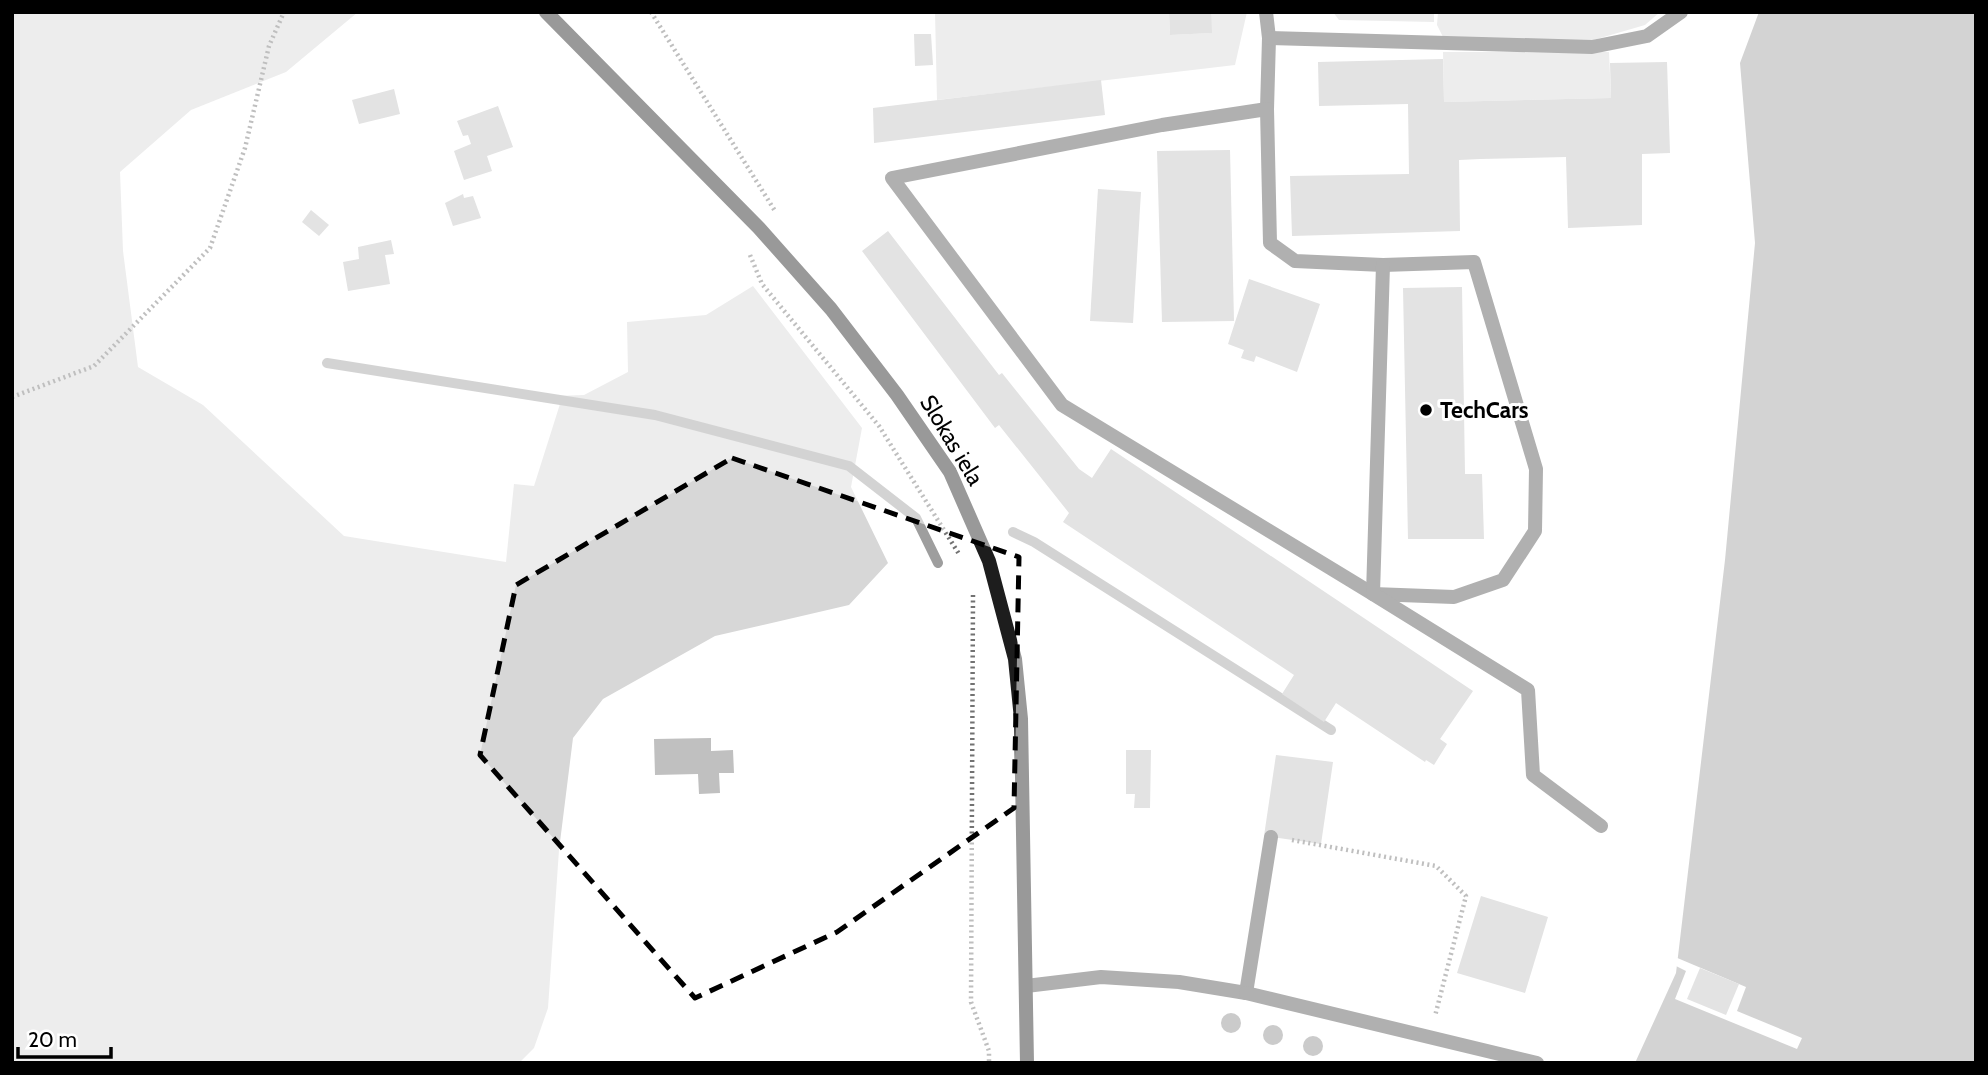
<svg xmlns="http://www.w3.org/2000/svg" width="1988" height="1075" viewBox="0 0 1988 1075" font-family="Cabin,sans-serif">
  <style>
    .green { fill: #d7d7d7 }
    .water { fill: #9e9e9e }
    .pier { fill: #fff }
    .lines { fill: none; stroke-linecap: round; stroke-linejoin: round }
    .stream { stroke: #9e9e9e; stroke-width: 10 }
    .building { fill: #c0c0c0 }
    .path { stroke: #727272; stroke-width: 4.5; stroke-dasharray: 2 3.5; stroke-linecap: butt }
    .service { stroke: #505050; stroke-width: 14 }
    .secondary { stroke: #1d1d1d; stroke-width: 14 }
    .tree { fill: #8c8c8c }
    .marked { fill: none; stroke: #000; stroke-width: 5; stroke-dasharray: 14 9; stroke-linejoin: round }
    .poi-dot { fill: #000; stroke: #fff; stroke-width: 2.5 }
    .labels { text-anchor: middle; stroke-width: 6; stroke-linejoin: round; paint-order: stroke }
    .poi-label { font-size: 23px; font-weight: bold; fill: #000; stroke: #fff; text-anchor: start }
    .street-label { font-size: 23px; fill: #000; stroke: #fff }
  </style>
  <rect width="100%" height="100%" fill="#fff"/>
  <g class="green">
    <path d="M 12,12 L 358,12 L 286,72 L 191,110 L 120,172 L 123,251 L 138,367 L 203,405 L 344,536 L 506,562 L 514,484 L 534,486 L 560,404 L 556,396 L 584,395 L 628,372 L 627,322 L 706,315 L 753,286 L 862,428 L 851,487 L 888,563 L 849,605 L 715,636 L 603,699 L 573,738 L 559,850 L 548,1008 L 534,1048 L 519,1063 L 12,1063 Z"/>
    <path d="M 935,12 L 1169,12 L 1170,35 L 1211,33 L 1211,12 L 1247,12 L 1235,65 L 937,100 Z"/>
    <path d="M 1333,12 L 1434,12 L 1434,22 L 1339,20 Z"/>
    <path d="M 1438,12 L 1660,12 L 1645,25 L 1590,41 L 1443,37 L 1437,25 Z"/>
    <path d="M 1443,52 L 1609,52 L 1611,98 L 1444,102 Z"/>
  </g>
  <path class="water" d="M 1759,12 L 1976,12 L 1976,1063 L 1635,1063 L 1676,973 L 1725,560 L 1755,243 L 1740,63 Z"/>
  <path class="pier" d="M 1675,957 L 1746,987 L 1737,1011 L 1802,1038 L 1797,1049 L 1675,999 L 1686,971 L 1674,965 Z"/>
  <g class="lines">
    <g class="stream">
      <path d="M 327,363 L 655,415 L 849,466 L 916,518 L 938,563"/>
      <path d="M 1013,532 L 1034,542 L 1331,730"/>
    </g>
  </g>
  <g class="building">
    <path d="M 1169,12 L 1211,12 L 1212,33 L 1170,35 Z"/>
    <path d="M 914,34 L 931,34 L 933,65 L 915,66 Z"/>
    <path d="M 1443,59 L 1444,102 L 1611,98 L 1610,63 L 1667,62 L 1670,153 L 1642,154 L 1642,225 L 1568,228 L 1566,157 L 1480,159 L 1459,160 L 1460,231 L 1292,236 L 1290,176 L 1409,174 L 1408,104 L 1319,106 L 1318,62 Z"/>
    <path d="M 1101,80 L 1105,115 L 874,143 L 873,108 Z"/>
    <path d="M 394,89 L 400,114 L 359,124 L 352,100 Z"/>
    <path d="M 498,106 L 513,147 L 487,156 L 492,171 L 464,180 L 454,151 L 471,144 L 468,135 L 463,136 L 457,121 Z"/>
    <path d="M 1230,150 L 1234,321 L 1162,322 L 1157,151 Z"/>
    <path d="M 1098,189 L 1141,192 L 1133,323 L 1090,321 Z"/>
    <path d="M 463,194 L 464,198 L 473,196 L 481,218 L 453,226 L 445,203 Z"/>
    <path d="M 311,210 L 329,225 L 319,236 L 302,222 Z"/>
    <path d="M 888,231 L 999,375 L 1002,373 L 1079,469 L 1092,478 L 1111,449 L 1473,691 L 1440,739 L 1447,744 L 1434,765 L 1426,760 L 1425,762 L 1336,703 L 1324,722 L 1282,694 L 1294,675 L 1063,522 L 1069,513 L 999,425 L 995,428 L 862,251 Z"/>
    <path d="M 391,240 L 394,254 L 385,255 L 390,284 L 348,291 L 343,262 L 359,259 L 358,247 Z"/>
    <path d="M 1249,279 L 1320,304 L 1297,372 L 1256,356 L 1254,362 L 1241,358 L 1244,350 L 1228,344 Z"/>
    <path d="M 1462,287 L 1465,474 L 1482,474 L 1484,539 L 1408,539 L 1403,288 Z"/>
    <path d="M 711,738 L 711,751 L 733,750 L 734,773 L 719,773 L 720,793 L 699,794 L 698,774 L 655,775 L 654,739 Z"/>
    <path d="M 1126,750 L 1151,750 L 1150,808 L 1134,808 L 1135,794 L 1126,794 Z"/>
    <path d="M 1276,755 L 1333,762 L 1321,844 L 1264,836 Z"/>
    <path d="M 1481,896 L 1548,917 L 1525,993 L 1457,973 Z"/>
    <path d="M 1700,968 L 1739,984 L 1726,1015 L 1687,999 Z"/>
  </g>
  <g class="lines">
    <g class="path">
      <path d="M 651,12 L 775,211"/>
      <path d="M 750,255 L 762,284 L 879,426 L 959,554"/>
      <path d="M 12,397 L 94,366 L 210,248 L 245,148 L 269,46 L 284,12"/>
      <path d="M 973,595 L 971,1002 L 989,1051 L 989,1063"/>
      <path d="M 1292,840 L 1436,866 L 1466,896 L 1435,1016"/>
    </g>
    <g class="service">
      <path d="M 1266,12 L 1269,38 L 1267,109"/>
      <path d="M 1269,38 L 1592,47 L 1647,36 L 1681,12"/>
      <path d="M 1267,109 L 1270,243 L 1295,261 L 1383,265 L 1474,262 L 1536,469 L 1535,531 L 1503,580 L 1454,597 L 1373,594 L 1062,405 L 892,178 L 1162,125 Z"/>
      <path d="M 1383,265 L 1373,594 L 1528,690 L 1533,775 L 1601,826"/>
      <path d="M 1026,986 L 1101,977 L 1179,982 L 1246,993 L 1271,837"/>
      <path d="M 1246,993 L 1537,1063"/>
    </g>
    <path class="secondary" d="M 546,12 L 759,228 L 831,309 L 897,395 L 950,472 L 989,561 L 1015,659 L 1021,719 L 1027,1063"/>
  </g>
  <g class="tree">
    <circle cx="1231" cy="1023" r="10"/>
    <circle cx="1273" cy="1035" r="10"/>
    <circle cx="1313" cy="1046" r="10"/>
  </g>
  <path d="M0 0H1988V1075H0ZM 732,458 L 1019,557 L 1014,808 L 837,932 L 695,998 L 480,755 L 516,585 Z" fill="#fff" fill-opacity=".55" fill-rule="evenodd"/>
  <path class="marked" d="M 732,458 L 1019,557 L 1014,808 L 837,932 L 695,998 L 480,755 L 516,585 Z"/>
  <circle class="poi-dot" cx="1426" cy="410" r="7"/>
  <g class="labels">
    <g class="poi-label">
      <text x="1440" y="418">TechCars</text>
    </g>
    <g class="street-label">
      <text transform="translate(952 440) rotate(59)" y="8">Slokas iela</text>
    </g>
  </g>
  <rect width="1988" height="1075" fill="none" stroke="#000000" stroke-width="28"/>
  <path d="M18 1047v10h93v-10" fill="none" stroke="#000000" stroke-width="3.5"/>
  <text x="28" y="1047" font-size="21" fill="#000000" stroke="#ffffff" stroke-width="5" paint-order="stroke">20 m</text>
</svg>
